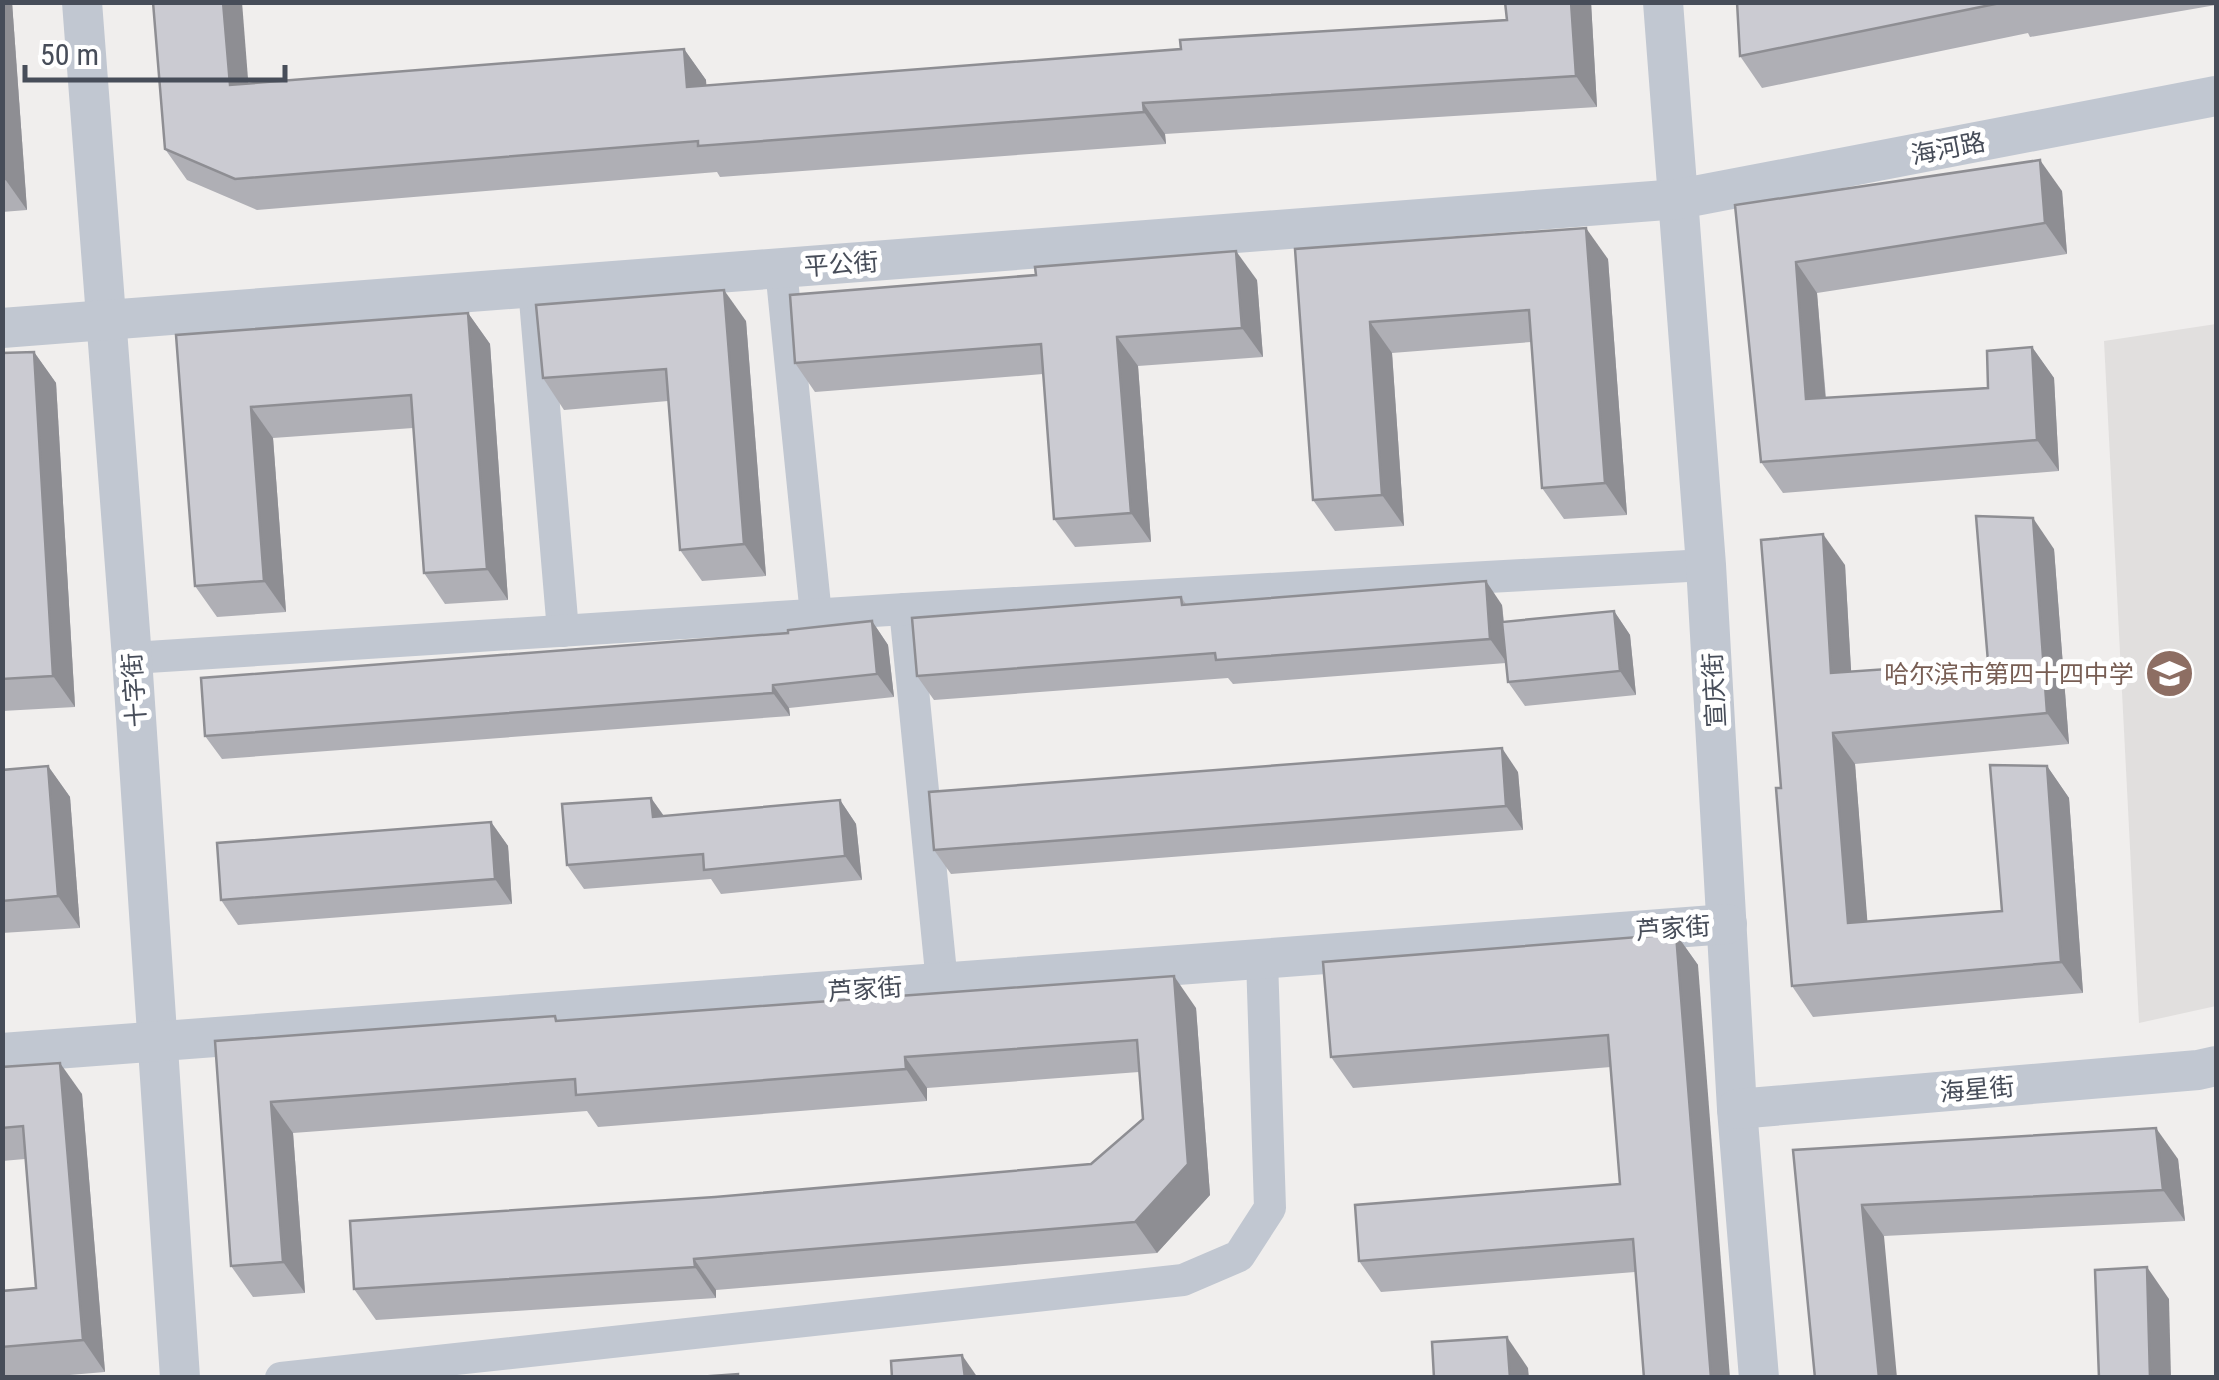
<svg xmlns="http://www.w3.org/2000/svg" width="2219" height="1380" viewBox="0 0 2219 1380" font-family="'Roboto Condensed','Noto Sans SC',sans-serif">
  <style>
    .education { fill: #e1dfde }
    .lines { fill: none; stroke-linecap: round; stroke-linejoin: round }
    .minor { stroke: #c1c7d1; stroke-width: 32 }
    .tertiary { stroke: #c1c7d1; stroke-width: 40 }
    .wall { fill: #afafb5 }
    .shaded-wall { fill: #8e8e93 }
    .building { fill: #cbcbd2; stroke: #8e8e93; stroke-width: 2.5 }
    .labels { text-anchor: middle; stroke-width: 10; stroke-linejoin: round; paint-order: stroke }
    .street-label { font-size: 25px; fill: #474d59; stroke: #fff }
    .education-label { font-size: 25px; fill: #785e54; stroke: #fff; text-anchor: end }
  </style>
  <rect width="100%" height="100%" fill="#f0eeed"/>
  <path class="education" d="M 2216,324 L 2216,1006 L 2139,1023 L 2104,341 Z"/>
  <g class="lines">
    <g class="minor">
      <path d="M 781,269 L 816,615"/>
      <path d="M 534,288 L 563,631"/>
      <path d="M 905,609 L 942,983"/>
      <path d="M 132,658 L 905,609 L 1706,565"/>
      <path d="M 281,1378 L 1183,1280 L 1239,1256 L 1270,1208 L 1262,959"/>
    </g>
    <g class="tertiary">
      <path d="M 82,2 L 132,658 L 180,1378"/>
      <path d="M 1663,2 L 1706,565 L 1737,1109 L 1759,1378"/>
      <path d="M 2,328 L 1679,199 L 2216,96"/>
      <path d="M 2,1053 L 1727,924"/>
      <path d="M 1737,1109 L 2198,1070 L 2216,1066"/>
    </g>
  </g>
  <g class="wall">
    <path d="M 2,2 L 12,2 L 27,210 L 2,212 Z"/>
    <path d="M 1591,2 L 1597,107 L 1165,134 L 1166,144 L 720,177 L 717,172 L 257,210 L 187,180 L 165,149 L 249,84 L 684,49 L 706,80 L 706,85 L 1181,49 L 1507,20 Z"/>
    <path d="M 1737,2 L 2216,2 L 2216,5 L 2030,37 L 2028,33 L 1762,88 L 1740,56 Z"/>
    <path d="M 2062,191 L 2067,254 L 1817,293 L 1826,398 L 1988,388 L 2032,347 L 2054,378 L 2059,471 L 1783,493 L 1761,462 L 1735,205 Z"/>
    <path d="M 1295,249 L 1608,259 L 1627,515 L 1564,519 L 1542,488 L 1531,342 L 1392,353 L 1404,526 L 1335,531 L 1313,500 Z"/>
    <path d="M 1257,280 L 1263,357 L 1138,366 L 1151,542 L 1075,547 L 1054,519 L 1043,374 L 815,392 L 795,363 Z"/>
    <path d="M 468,313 L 490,344 L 508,600 L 445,604 L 424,573 L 413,428 L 273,438 L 286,612 L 217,617 L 195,586 L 176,335 Z"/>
    <path d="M 746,321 L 766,576 L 702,581 L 680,550 L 668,401 L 564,410 L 543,378 Z"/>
    <path d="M 34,352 L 56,383 L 75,707 L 2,711 L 2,353 Z"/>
    <path d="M 2054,549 L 2069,744 L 1855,764 L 1867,922 L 2002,911 L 2047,766 L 2069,798 L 2083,993 L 1813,1017 L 1792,986 L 1781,788 L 1845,565 L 1851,672 L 1988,662 Z"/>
    <path d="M 1181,597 L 1186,604 L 1502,605 L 1504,622 L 1614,611 L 1630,635 L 1636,695 L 1525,706 L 1508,682 L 1506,663 L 1233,684 L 1228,678 L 934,700 L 917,676 Z"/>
    <path d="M 872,621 L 888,645 L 894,697 L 789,708 L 790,716 L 222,759 L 205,736 L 788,633 Z"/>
    <path d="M 48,766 L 70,797 L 80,928 L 2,933 L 2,770 Z"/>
    <path d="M 1518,772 L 1523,830 L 951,874 L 934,850 Z"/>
    <path d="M 651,798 L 664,816 L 840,800 L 856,824 L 862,880 L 721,894 L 711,879 L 584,889 L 567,865 Z"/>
    <path d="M 491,822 L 508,846 L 512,904 L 238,925 L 221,900 Z"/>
    <path d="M 1676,934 L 1698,965 L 1635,1272 L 1381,1292 L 1359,1261 L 1620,1184 L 1611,1067 L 1353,1088 L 1331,1057 Z"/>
    <path d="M 1196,1008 L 1210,1195 L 1157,1253 L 716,1290 L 716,1298 L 376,1320 L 354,1289 L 715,1197 L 1091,1164 L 1143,1119 L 1139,1072 L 927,1088 L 927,1101 L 598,1127 L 587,1111 L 293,1133 L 305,1293 L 253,1297 L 231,1266 L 215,1041 L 555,1016 L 558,1021 Z"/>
    <path d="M 2,1067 L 82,1094 L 105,1372 L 34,1378 L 2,1378 L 2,1291 L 36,1288 L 25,1159 L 2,1161 Z"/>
    <path d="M 1793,1150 L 2178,1159 L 2185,1221 L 1884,1236 Z"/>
  </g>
  <g class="shaded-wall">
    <path d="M 2,2 L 12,2 L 27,210 L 5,179 L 2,147 Z"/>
    <path d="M 223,2 L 242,2 L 251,117 L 230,85 Z"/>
    <path d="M 1571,2 L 1591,2 L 1597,107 L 1576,76 Z"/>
    <path d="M 684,49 L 706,80 L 709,118 L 687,87 Z"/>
    <path d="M 1143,103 L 1165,134 L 1166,144 L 1144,112 Z"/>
    <path d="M 2040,160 L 2062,191 L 2067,254 L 2045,223 Z"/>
    <path d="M 1586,228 L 1608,259 L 1627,515 L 1605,483 Z"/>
    <path d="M 1236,251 L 1257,280 L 1263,357 L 1242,328 Z"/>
    <path d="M 1796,262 L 1817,293 L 1828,430 L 1806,399 Z"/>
    <path d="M 724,290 L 746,321 L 766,576 L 744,544 Z"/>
    <path d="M 468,313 L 490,344 L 508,600 L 487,569 Z"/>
    <path d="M 1370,322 L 1392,353 L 1404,526 L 1382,495 Z"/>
    <path d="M 1117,337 L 1138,366 L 1151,542 L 1131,513 Z"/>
    <path d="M 2032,347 L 2054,378 L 2059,471 L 2037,440 Z"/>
    <path d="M 34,352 L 56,383 L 75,707 L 53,676 Z"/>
    <path d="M 251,407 L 273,438 L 286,612 L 264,581 Z"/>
    <path d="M 2033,518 L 2054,549 L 2069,744 L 2047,713 Z"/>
    <path d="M 1823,534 L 1845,565 L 1853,704 L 1831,673 Z"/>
    <path d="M 1486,581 L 1502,605 L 1507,663 L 1490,639 Z"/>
    <path d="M 1614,611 L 1630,635 L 1636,695 L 1620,671 Z"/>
    <path d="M 872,621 L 888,645 L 894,697 L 877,674 Z"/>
    <path d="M 773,685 L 789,708 L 790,716 L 773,693 Z"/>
    <path d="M 1833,733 L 1855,764 L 1870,954 L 1848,923 Z"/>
    <path d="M 1502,748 L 1518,772 L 1523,830 L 1506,806 Z"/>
    <path d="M 48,766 L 70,797 L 80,928 L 58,896 Z"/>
    <path d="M 2047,766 L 2069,798 L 2083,993 L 2061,962 Z"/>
    <path d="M 651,798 L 668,822 L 653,817 Z"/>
    <path d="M 840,800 L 856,824 L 862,880 L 845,856 Z"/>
    <path d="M 491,822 L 508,846 L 512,904 L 495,879 Z"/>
    <path d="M 1676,934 L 1698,965 L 1730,1378 L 1711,1378 Z"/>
    <path d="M 1174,976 L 1196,1008 L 1210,1195 L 1157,1253 L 1135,1222 Z"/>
    <path d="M 905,1057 L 927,1088 L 927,1101 L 906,1069 Z"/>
    <path d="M 60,1063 L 82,1094 L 105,1372 L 83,1340 Z"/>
    <path d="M 271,1102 L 293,1133 L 305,1293 L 283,1262 Z"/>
    <path d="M 2156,1128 L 2178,1159 L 2185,1221 L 2163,1190 Z"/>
    <path d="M 1862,1205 L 1884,1236 L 1897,1378 L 1879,1378 Z"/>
    <path d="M 694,1259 L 716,1290 L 716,1298 L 695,1267 Z"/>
    <path d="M 2147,1267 L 2169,1299 L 2171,1378 L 2150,1378 Z"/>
    <path d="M 1507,1337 L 1528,1368 L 1529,1378 L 1510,1378 Z"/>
    <path d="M 962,1355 L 978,1378 L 965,1378 Z"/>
  </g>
  <g class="building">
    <path d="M 153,2 L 223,2 L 230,85 L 684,49 L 687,87 L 1181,49 L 1180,40 L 1507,20 L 1505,2 L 1571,2 L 1576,76 L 1143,103 L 1144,112 L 698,146 L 698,141 L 235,179 L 165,149 Z"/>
    <path d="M 1737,2 L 2005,2 L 1740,56 Z"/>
    <path d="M 2,147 L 5,179 L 2,179 Z"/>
    <path d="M 2040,160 L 2045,223 L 1796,262 L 1806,399 L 1988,388 L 1987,351 L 2032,347 L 2037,440 L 1761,462 L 1735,205 Z"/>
    <path d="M 1586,228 L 1605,483 L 1542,488 L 1529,310 L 1370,322 L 1382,495 L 1313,500 L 1295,249 Z"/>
    <path d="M 1236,251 L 1242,328 L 1117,337 L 1131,513 L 1054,519 L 1041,344 L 795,363 L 790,295 L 1036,275 L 1035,267 Z"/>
    <path d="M 724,290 L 744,544 L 680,550 L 666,369 L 543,378 L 536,305 Z"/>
    <path d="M 468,313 L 487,569 L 424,573 L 411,395 L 251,407 L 264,581 L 195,586 L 176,335 Z"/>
    <path d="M 34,352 L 53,676 L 2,679 L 2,353 Z"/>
    <path d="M 1976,516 L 2033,518 L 2047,713 L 1833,733 L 1848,923 L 2002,911 L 1990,765 L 2047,766 L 2061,962 L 1792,986 L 1776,788 L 1781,788 L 1761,540 L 1823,534 L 1831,673 L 1988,662 Z"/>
    <path d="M 1486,581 L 1490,639 L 1216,660 L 1215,653 L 917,676 L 912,618 L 1181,597 L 1182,605 Z"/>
    <path d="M 1614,611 L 1620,671 L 1508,682 L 1502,622 Z"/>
    <path d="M 872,621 L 877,674 L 773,685 L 773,693 L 205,736 L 201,678 L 788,633 L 788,630 Z"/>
    <path d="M 1502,748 L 1506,806 L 934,850 L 929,792 Z"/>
    <path d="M 48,766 L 58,896 L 2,901 L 2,770 Z"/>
    <path d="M 651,798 L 653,817 L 840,800 L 845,856 L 704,870 L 703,854 L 567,865 L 562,804 Z"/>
    <path d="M 491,822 L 495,879 L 221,900 L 217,843 Z"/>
    <path d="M 1676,934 L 1711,1378 L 1644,1378 L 1633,1239 L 1359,1261 L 1355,1205 L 1620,1184 L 1608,1035 L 1331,1057 L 1323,962 Z"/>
    <path d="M 1174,976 L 1188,1164 L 1135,1222 L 694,1259 L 695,1267 L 354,1289 L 350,1221 L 715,1197 L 1091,1164 L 1143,1119 L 1137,1040 L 905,1057 L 906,1069 L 576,1095 L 575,1079 L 271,1102 L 283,1262 L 231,1266 L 215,1041 L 555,1016 L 556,1021 Z"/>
    <path d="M 60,1063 L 83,1340 L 2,1347 L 2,1291 L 36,1288 L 23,1126 L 2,1128 L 2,1067 Z"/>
    <path d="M 2156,1128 L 2163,1190 L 1862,1205 L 1879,1378 L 1815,1378 L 1793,1150 Z"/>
    <path d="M 2147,1267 L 2150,1378 L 2099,1378 L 2095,1270 Z"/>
    <path d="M 1507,1337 L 1510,1378 L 1434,1378 L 1432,1342 Z"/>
    <path d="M 962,1355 L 965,1378 L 892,1378 L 891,1361 Z"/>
    <path d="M 738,1374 L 738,1378 L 683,1378 Z"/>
  </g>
  <defs>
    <symbol id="school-disc" viewBox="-11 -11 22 22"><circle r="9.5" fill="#8d6e63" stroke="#fff"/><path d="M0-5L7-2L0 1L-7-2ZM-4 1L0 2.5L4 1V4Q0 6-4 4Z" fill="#fff"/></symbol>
  </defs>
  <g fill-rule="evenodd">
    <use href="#school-disc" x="2142" y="646" width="55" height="55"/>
  </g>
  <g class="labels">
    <g class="street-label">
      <text transform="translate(1948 148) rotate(-11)" y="9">海河路</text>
      <text transform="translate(841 264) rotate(-4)" y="9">平公街</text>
      <text transform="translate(134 690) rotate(-94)" y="9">十字街</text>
      <text transform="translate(1714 690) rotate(-93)" y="9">宣庆街</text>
      <text transform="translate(1673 928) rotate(-4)" y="9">芦家街</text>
      <text transform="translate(865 989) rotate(-4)" y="9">芦家街</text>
      <text transform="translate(1977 1089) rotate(-5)" y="9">海星街</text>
    </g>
    <g class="education-label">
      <text x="2134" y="683">哈尔滨市第四十四中学</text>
    </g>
  </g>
  <rect width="2219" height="1380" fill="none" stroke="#474d59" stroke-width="10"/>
  <path d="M25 65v15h260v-15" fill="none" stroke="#474d59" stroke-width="5"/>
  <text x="40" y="65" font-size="30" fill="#474d59" stroke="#ffffff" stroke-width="8" paint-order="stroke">50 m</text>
</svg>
